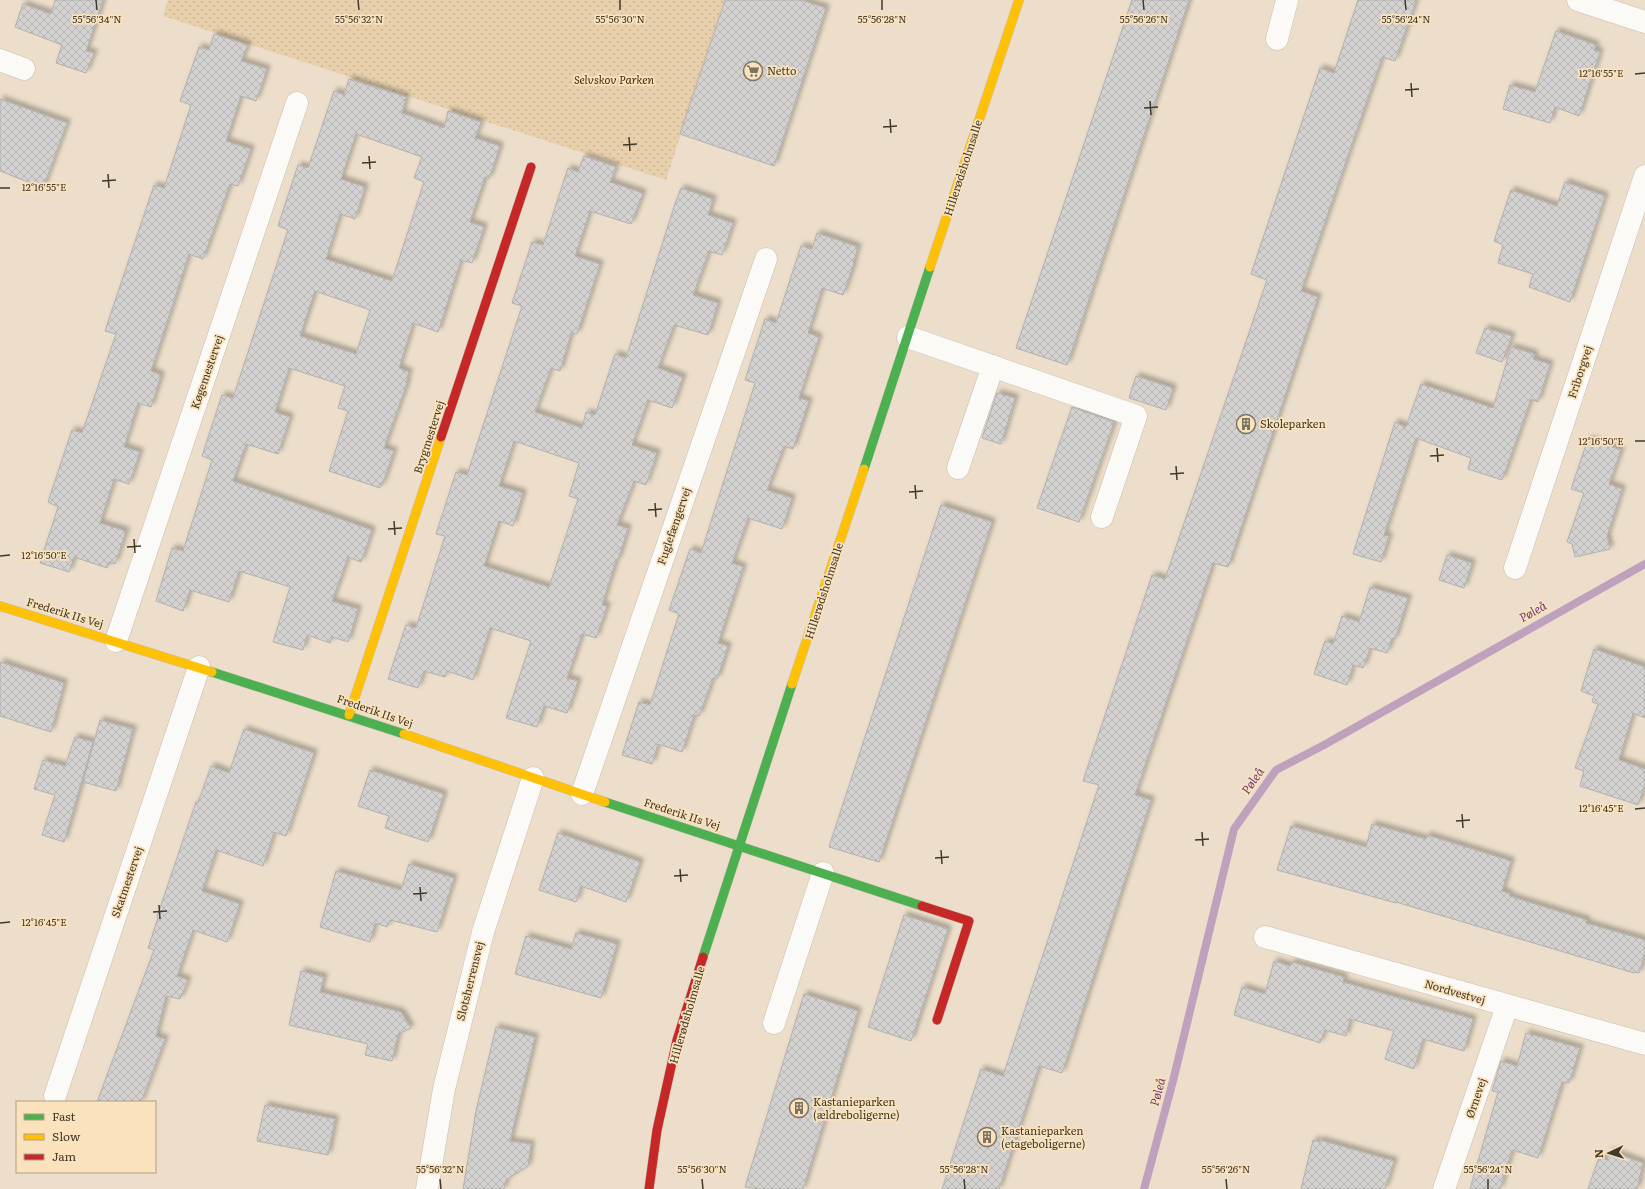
<svg xmlns="http://www.w3.org/2000/svg" width="1645" height="1189" viewBox="0 0 1645 1189" font-family="Literata,serif">
  <style>
    .park { fill: url(#park-dots) }
    .lines { fill: none; stroke-linecap: round; stroke-linejoin: round }
    .stream { stroke: #c0a1bd; stroke-width: 8 }
    .building { fill: url(#building-cross-hatch); stroke: #b2b0ad; fill-rule: evenodd; filter: url(#shadow) }
    .street-casing { stroke: #c7bdad; stroke-width: 23 }
    .fast-casing { stroke: #c7bdad; stroke-width: 10 }
    .slow-casing { stroke: #c7bdad; stroke-width: 10 }
    .jam-casing { stroke: #c7bdad; stroke-width: 10 }
    .street { stroke: #fcfaf7; stroke-width: 22 }
    .fast { stroke: #4caf50; stroke-width: 9 }
    .slow { stroke: #ffc107; stroke-width: 9 }
    .jam { stroke: #c62828; stroke-width: 9 }
    .ticks { fill: none; stroke: #42392a; stroke-width: 1.5 }
    .labels { text-anchor: middle; stroke-width: 3.5; stroke-linejoin: round; paint-order: stroke }
    .poi-label { font-size: 11px; fill: #42392a; stroke: #fae2bc; text-anchor: start }
    .park-label { font-size: 11px; font-style: italic; fill: #432b00; stroke: #fae2bc }
    .street-label { font-size: 11px; fill: #42392a; stroke: #fae2bc }
    .water-label { font-size: 12px; font-style: italic; fill: #6e3e7c; stroke: #fae2bc }
    .ticks-label { font-size: 10px; text-anchor: middle; fill: #42392a; stroke: #fae2bc; stroke-width: 3.5; stroke-linejoin: round; paint-order: stroke }
  </style>
  <defs>
    <pattern id="park-dots" width="8" height="8" patternUnits="userSpaceOnUse"><rect width="8" height="8" fill="#e8d0ad"/><path d="M2 2h.1M6 6h.1" fill="none" stroke="#c8b395" stroke-width="1.8" stroke-linecap="round"/></pattern>
    <pattern id="building-cross-hatch" width="8" height="8" patternUnits="userSpaceOnUse"><rect width="8" height="8" fill="#d4d2d0"/><path d="M0 0l8 8M0 8l8-8" fill="none" stroke="#b7b5b3"/></pattern>
    <filter id="shadow"><feDropShadow dx="3.5" dy="-3.5" stdDeviation="2" flood-color="#0004"/></filter>
  </defs>
  <rect width="100%" height="100%" fill="#ecdeca"/>
  <path class="park" d="M 168,0 L 724,0 L 666,180 L 163,16 Z"/>
  <g class="lines">
    <path class="stream" d="M 1144,1189 L 1173,1081 L 1234,829 L 1276,770 L 1324,745 L 1645,564"/>
  </g>
  <g class="building">
    <path d="M 55,0 L 103,0 L 86,51 L 94,53 L 86,73 L 56,63 L 62,45 L 15,27 L 23,4 L 51,14 Z"/>
    <path d="M 725,0 L 801,0 L 826,8 L 774,166 L 680,134 Z"/>
    <path d="M 1132,0 L 1189,0 L 1067,365 L 1016,348 Z"/>
    <path d="M 1358,0 L 1416,0 L 1395,61 L 1382,57 L 1301,291 L 1318,297 L 1228,567 L 1213,563 L 1135,795 L 1151,800 L 1062,1073 L 1039,1066 L 999,1189 L 942,1189 L 981,1069 L 1003,1076 L 1099,785 L 1083,781 L 1152,575 L 1165,579 L 1267,280 L 1251,274 L 1320,68 L 1334,73 Z"/>
    <path d="M 1556,31 L 1596,45 L 1594,50 L 1600,52 L 1579,116 L 1555,107 L 1550,123 L 1503,109 L 1510,85 L 1535,92 Z"/>
    <path d="M 214,34 L 248,45 L 241,61 L 267,69 L 256,101 L 241,96 L 226,141 L 251,149 L 238,186 L 230,184 L 203,259 L 189,254 L 151,371 L 161,375 L 151,407 L 138,403 L 124,447 L 140,452 L 129,484 L 114,479 L 100,523 L 126,531 L 115,564 L 109,562 L 107,568 L 74,557 L 69,572 L 40,563 L 58,507 L 48,502 L 72,430 L 82,433 L 116,334 L 105,331 L 154,185 L 164,188 L 191,105 L 180,101 L 199,47 L 209,50 Z"/>
    <path d="M 349,79 L 406,97 L 402,113 L 444,128 L 448,111 L 481,122 L 475,138 L 500,146 L 489,179 L 485,177 L 470,222 L 484,227 L 472,263 L 461,260 L 438,332 L 413,323 L 399,368 L 409,372 L 406,383 L 407,383 L 384,448 L 394,451 L 383,483 L 382,483 L 380,488 L 329,471 L 348,411 L 338,408 L 345,386 L 289,368 L 275,412 L 290,417 L 278,454 L 246,444 L 233,481 L 372,530 L 361,562 L 348,557 L 332,601 L 358,609 L 348,642 L 332,637 L 330,643 L 307,635 L 303,650 L 273,642 L 290,587 L 239,571 L 229,602 L 190,590 L 183,611 L 156,601 L 172,548 L 183,551 L 212,460 L 202,456 L 222,395 L 233,398 L 288,230 L 278,226 L 298,165 L 308,168 L 334,91 L 344,95 ZM 356,134 L 422,157 L 414,178 L 424,182 L 392,281 L 326,259 L 340,214 L 355,219 L 365,187 L 341,179 ZM 315,291 L 370,310 L 356,354 L 300,336 Z"/>
    <path d="M 0,99 L 67,123 L 43,188 L 0,171 Z"/>
    <path d="M 584,156 L 616,167 L 610,182 L 643,193 L 631,224 L 590,211 L 575,256 L 600,264 L 577,334 L 571,333 L 560,371 L 551,368 L 535,412 L 582,428 L 586,412 L 595,415 L 615,354 L 626,358 L 675,204 L 681,188 L 713,199 L 708,215 L 733,223 L 722,255 L 709,251 L 693,295 L 718,303 L 708,335 L 674,325 L 658,368 L 683,377 L 672,408 L 648,400 L 632,445 L 657,453 L 646,485 L 634,481 L 617,525 L 628,528 L 618,560 L 616,560 L 602,605 L 607,606 L 596,638 L 582,634 L 567,678 L 578,681 L 567,713 L 544,706 L 537,727 L 506,718 L 531,641 L 490,628 L 473,680 L 447,671 L 445,677 L 424,671 L 418,688 L 388,679 L 406,625 L 416,628 L 445,536 L 436,534 L 456,472 L 467,475 L 522,306 L 512,303 L 532,242 L 543,245 L 568,168 L 578,172 ZM 514,441 L 579,463 L 569,496 L 578,499 L 549,587 L 484,566 L 499,521 L 513,526 L 523,493 L 499,486 Z"/>
    <path d="M 1565,182 L 1605,196 L 1570,302 L 1529,287 L 1533,274 L 1498,263 L 1503,245 L 1494,241 L 1511,190 L 1557,206 Z"/>
    <path d="M 817,233 L 858,247 L 853,263 L 854,263 L 843,295 L 822,288 L 808,333 L 819,337 L 799,398 L 809,401 L 793,449 L 784,446 L 767,490 L 792,498 L 782,529 L 748,518 L 732,563 L 743,567 L 718,643 L 728,646 L 717,679 L 713,678 L 699,716 L 694,715 L 682,752 L 658,744 L 652,764 L 622,755 L 639,702 L 650,705 L 679,614 L 669,610 L 690,549 L 701,553 L 755,383 L 745,380 L 765,319 L 776,323 L 801,246 L 812,249 Z"/>
    <path d="M 1485,328 L 1512,336 L 1502,362 L 1476,353 Z"/>
    <path d="M 1511,347 L 1535,354 L 1533,359 L 1550,364 L 1538,402 L 1531,399 L 1502,480 L 1468,469 L 1471,458 L 1416,438 L 1384,535 L 1389,536 L 1381,562 L 1353,554 L 1395,422 L 1406,427 L 1421,384 L 1493,408 Z"/>
    <path d="M 1136,376 L 1173,388 L 1166,410 L 1129,398 Z"/>
    <path d="M 997,393 L 1015,398 L 1001,444 L 982,438 Z"/>
    <path d="M 1072,407 L 1114,422 L 1079,522 L 1037,508 Z"/>
    <path d="M 1588,439 L 1621,450 L 1609,484 L 1622,489 L 1607,536 L 1610,549 L 1575,557 L 1572,544 L 1567,542 L 1584,493 L 1571,489 Z"/>
    <path d="M 941,505 L 992,522 L 879,862 L 829,847 Z"/>
    <path d="M 1447,555 L 1472,563 L 1464,588 L 1439,580 Z"/>
    <path d="M 1370,587 L 1408,598 L 1395,639 L 1392,638 L 1387,653 L 1370,648 L 1363,668 L 1353,665 L 1347,685 L 1314,674 L 1325,641 L 1333,644 L 1342,616 L 1359,622 Z"/>
    <path d="M 1594,649 L 1645,667 L 1645,718 L 1633,713 L 1619,760 L 1645,769 L 1645,784 L 1638,805 L 1580,786 L 1584,771 L 1575,768 L 1598,704 L 1592,702 L 1594,696 L 1581,691 Z"/>
    <path d="M 0,662 L 64,683 L 51,732 L 0,716 Z"/>
    <path d="M 100,720 L 133,729 L 116,791 L 83,782 Z"/>
    <path d="M 244,729 L 314,753 L 286,836 L 274,832 L 263,866 L 216,850 L 202,891 L 240,904 L 227,942 L 193,930 L 177,976 L 188,980 L 180,999 L 166,996 L 156,1036 L 165,1039 L 141,1102 L 97,1102 L 154,950 L 148,948 L 158,918 L 157,917 L 196,802 L 198,803 L 211,766 L 229,773 Z"/>
    <path d="M 75,737 L 93,742 L 64,842 L 42,835 L 55,795 L 34,789 L 43,760 L 65,766 Z"/>
    <path d="M 370,770 L 444,794 L 428,842 L 385,828 L 389,816 L 358,806 Z"/>
    <path d="M 1372,824 L 1426,839 L 1427,835 L 1511,861 L 1502,891 L 1510,894 L 1509,896 L 1587,920 L 1586,923 L 1645,940 L 1645,953 L 1639,973 L 1634,972 L 1634,973 L 1396,902 L 1396,903 L 1277,870 L 1291,826 L 1366,847 Z"/>
    <path d="M 558,833 L 640,862 L 626,902 L 581,886 L 576,902 L 539,890 Z"/>
    <path d="M 409,864 L 454,878 L 437,932 L 390,920 L 387,927 L 375,923 L 370,942 L 320,927 L 336,871 L 401,890 Z"/>
    <path d="M 904,915 L 948,929 L 911,1041 L 868,1027 Z"/>
    <path d="M 576,933 L 617,944 L 601,998 L 515,974 L 526,936 L 571,949 Z"/>
    <path d="M 1274,961 L 1290,966 L 1292,962 L 1344,977 L 1343,982 L 1473,1019 L 1464,1051 L 1423,1039 L 1414,1069 L 1385,1059 L 1394,1031 L 1350,1019 L 1346,1036 L 1325,1030 L 1320,1043 L 1234,1015 L 1242,987 L 1265,994 Z"/>
    <path d="M 301,971 L 324,977 L 320,992 L 401,1012 L 411,1028 L 398,1034 L 392,1061 L 365,1055 L 368,1044 L 289,1025 Z"/>
    <path d="M 804,994 L 858,1011 L 803,1189 L 760,1189 L 745,1187 Z"/>
    <path d="M 496,1027 L 535,1037 L 510,1141 L 531,1144 L 528,1166 L 506,1180 L 504,1189 L 463,1189 L 476,1111 Z"/>
    <path d="M 1526,1033 L 1580,1048 L 1569,1083 L 1562,1082 L 1538,1158 L 1512,1150 L 1500,1189 L 1470,1189 L 1498,1092 L 1492,1091 L 1501,1061 L 1517,1066 Z"/>
    <path d="M 265,1105 L 335,1119 L 328,1155 L 257,1141 Z"/>
    <path d="M 1313,1140 L 1320,1142 L 1320,1140 L 1394,1161 L 1385,1189 L 1301,1189 Z"/>
    <path d="M 1610,1151 L 1643,1163 L 1637,1189 L 1588,1189 L 1599,1157 L 1607,1160 Z"/>
  </g>
  <g class="lines">
    <defs>
      <g id="street">
        <path d="M 1578,0 L 1645,22"/>
        <path d="M 1277,39 L 1287,0"/>
        <path d="M 0,60 L 24,69"/>
        <path d="M 908,337 L 1136,416 L 1102,517"/>
        <path d="M 958,468 L 993,366"/>
        <path d="M 1515,568 L 1645,176"/>
        <path d="M 116,641 L 297,103"/>
        <path d="M 582,794 L 766,259"/>
        <path d="M 1265,937 L 1645,1044"/>
        <path d="M 774,1023 L 823,873"/>
        <path d="M 55,1096 L 199,667"/>
        <path d="M 427,1189 L 444,1089 L 483,932 L 533,778"/>
        <path d="M 1444,1189 L 1507,1006"/>
      </g>
      <g id="fast">
        <path d="M 864,469 L 930,267"/>
        <path d="M 212,672 L 404,734"/>
        <path d="M 605,802 L 922,906"/>
        <path d="M 703,957 L 792,684"/>
      </g>
      <g id="slow">
        <path d="M 930,267 L 1019,0"/>
        <path d="M 0,606 L 212,672"/>
        <path d="M 792,684 L 864,469"/>
        <path d="M 349,715 L 441,437"/>
        <path d="M 404,734 L 605,802"/>
      </g>
      <g id="jam">
        <path d="M 441,437 L 531,167"/>
        <path d="M 922,906 L 969,921 L 937,1020"/>
        <path d="M 649,1189 L 657,1130 L 677,1040 L 703,957"/>
      </g>
    </defs>
    <use href="#street" class="street-casing"/>
    <use href="#fast" class="fast-casing"/>
    <use href="#slow" class="slow-casing"/>
    <use href="#jam" class="jam-casing"/>
    <use href="#street" class="street"/>
    <use href="#fast" class="fast"/>
    <use href="#slow" class="slow"/>
    <use href="#jam" class="jam"/>
  </g>
  <path class="ticks" d="M 96,0 L 97,10M 358,0 L 359,10M 620,0 L 620,10M 882,0 L 882,10M 1143,0 L 1144,10M 1405,0 L 1406,10M 1635,74 L 1645,73M 1411,83 L 1412,97M 1405,90 L 1419,89M 1150,101 L 1151,115M 1144,108 L 1158,107M 890,119 L 891,133M 883,127 L 897,126M 629,137 L 630,151M 623,145 L 637,144M 369,156 L 370,169M 362,163 L 376,162M 108,174 L 109,188M 102,181 L 116,180M 0,188 L 10,188M 1635,441 L 1645,441M 1437,448 L 1438,462M 1430,456 L 1444,455M 1176,466 L 1177,480M 1170,474 L 1184,473M 915,485 L 916,499M 909,492 L 923,491M 655,503 L 656,517M 648,510 L 662,509M 394,521 L 395,535M 388,529 L 402,528M 134,539 L 135,553M 127,547 L 141,546M 0,556 L 10,555M 1635,809 L 1645,808M 1462,814 L 1463,828M 1456,821 L 1470,820M 1202,832 L 1203,846M 1195,840 L 1209,839M 941,850 L 942,864M 935,858 L 949,857M 680,869 L 681,882M 674,876 L 688,875M 420,887 L 421,901M 413,894 L 427,893M 159,905 L 160,919M 153,912 L 167,911M 0,923 L 10,922M 440,1179 L 441,1189M 702,1179 L 703,1189M 964,1179 L 965,1189M 1226,1179 L 1227,1189M 1488,1179 L 1488,1189"/>
  <defs>
    <symbol id="supermarket-ring" viewBox="-11 -11 22 22"><circle r="9.5" fill="#fae2bc" stroke="#7e7362" stroke-width="1.5"/><path d="M-6-5.5h2.5l.6 2H6L4.5 2H-2.5L-4.4-4H-6ZM-1.5 3.2a1.3 1.3 0 1 0 .1 0ZM3 3.2a1.3 1.3 0 1 0 .1 0Z" fill="#7e7362"/></symbol>
    <symbol id="building-ring" viewBox="-11 -11 22 22"><circle r="9.5" fill="#fae2bc" stroke="#7e7362" stroke-width="1.5"/><path d="M-4-6H4V6H1V3H-1V6H-4ZM-2.5-4.3h1.7v1.8h-1.7ZM.8-4.3h1.7v1.8H.8ZM-2.5-1h1.7V.8h-1.7ZM.8-1h1.7V.8H.8Z" fill="#7e7362"/></symbol>
  </defs>
  <g fill-rule="evenodd">
    <use href="#supermarket-ring" x="742" y="60" width="22" height="22"/>
    <use href="#building-ring" x="1235" y="413" width="22" height="22"/>
    <use href="#building-ring" x="788" y="1097" width="22" height="22"/>
    <use href="#building-ring" x="976" y="1126" width="22" height="22"/>
  </g>
  <g class="labels">
    <g class="poi-label">
      <text x="767" y="75">Netto</text>
      <text x="1260" y="428">Skoleparken</text>
      <text x="813" y="1106">Kastanieparken<tspan x="813" dy="13">(ældreboligerne)</tspan></text>
      <text x="1001" y="1135">Kastanieparken<tspan x="1001" dy="13">(etageboligerne)</tspan></text>
    </g>
    <g class="park-label">
      <text x="614" y="84">Selvskov Parken</text>
    </g>
    <g class="street-label">
      <text transform="translate(963 168) rotate(-72)" y="4">Hillerødsholmsalle</text>
      <text transform="translate(207 372) rotate(-71)" y="4">Køgemestervej</text>
      <text transform="translate(1580 372) rotate(-72)" y="4">Friborgvej</text>
      <text transform="translate(429 437) rotate(-72)" y="4">Brygmestervej</text>
      <text transform="translate(674 526) rotate(-71)" y="4">Fuglefængervej</text>
      <text transform="translate(824 591) rotate(-72)" y="4">Hillerødsholmsalle</text>
      <text transform="translate(65 613) rotate(17)" y="4">Frederik IIs Vej</text>
      <text transform="translate(375 711) rotate(19)" y="4">Frederik IIs Vej</text>
      <text transform="translate(682 814) rotate(18)" y="4">Frederik IIs Vej</text>
      <text transform="translate(127 882) rotate(-71)" y="4">Skatmestervej</text>
      <text transform="translate(470 981) rotate(-76)" y="4">Slotsherrensvej</text>
      <text transform="translate(1455 992) rotate(16)" y="4">Nordvestvej</text>
      <text transform="translate(687 1015) rotate(-74)" y="4">Hillerødsholmsalle</text>
      <text transform="translate(1476 1098) rotate(-71)" y="4">Ørnevej</text>
    </g>
    <g class="water-label">
      <text transform="translate(1533 612) rotate(-29)" y="4">Pøleå</text>
      <text transform="translate(1253 781) rotate(-55)" y="4">Pøleå</text>
      <text transform="translate(1158 1092) rotate(-75)" y="4">Pøleå</text>
    </g>
  </g>
  <g class="ticks-label">
    <text x="97" y="23">55°56'34"N</text>
    <text x="359" y="23">55°56'32"N</text>
    <text x="620" y="23">55°56'30"N</text>
    <text x="882" y="23">55°56'28"N</text>
    <text x="1144" y="23">55°56'26"N</text>
    <text x="1406" y="23">55°56'24"N</text>
    <text x="1601" y="77">12°16'55"E</text>
    <text x="44" y="191">12°16'55"E</text>
    <text x="1601" y="445">12°16'50"E</text>
    <text x="44" y="559">12°16'50"E</text>
    <text x="1601" y="812">12°16'45"E</text>
    <text x="44" y="926">12°16'45"E</text>
    <text x="440" y="1173">55°56'32"N</text>
    <text x="702" y="1173">55°56'30"N</text>
    <text x="964" y="1173">55°56'28"N</text>
    <text x="1226" y="1173">55°56'26"N</text>
    <text x="1488" y="1173">55°56'24"N</text>
  </g>
  <rect x="16" y="1101" width="140" height="72" fill="#fae2bc" stroke="#b09e82"/>
  <rect x="24" y="1114" width="20" height="6" fill="#4caf50" stroke="#b09e82"/>
  <text x="52" y="1121" font-size="12" fill="#42392a">Fast</text>
  <rect x="24" y="1134" width="20" height="6" fill="#ffc107" stroke="#b09e82"/>
  <text x="52" y="1141" font-size="12" fill="#42392a">Slow</text>
  <rect x="24" y="1154" width="20" height="6" fill="#c62828" stroke="#b09e82"/>
  <text x="52" y="1161" font-size="12" fill="#42392a">Jam</text>
  <g transform="translate(1609 1153) rotate(266)" stroke="#fae2bc" stroke-width="3" paint-order="stroke">
  <path d="M0-3L7 15L0 10L-7 15Z" fill="#42392a"/>
  <text y="-6" font-size="11" font-weight="bold" text-anchor="middle" fill="#42392a">N</text>
  </g>
</svg>
